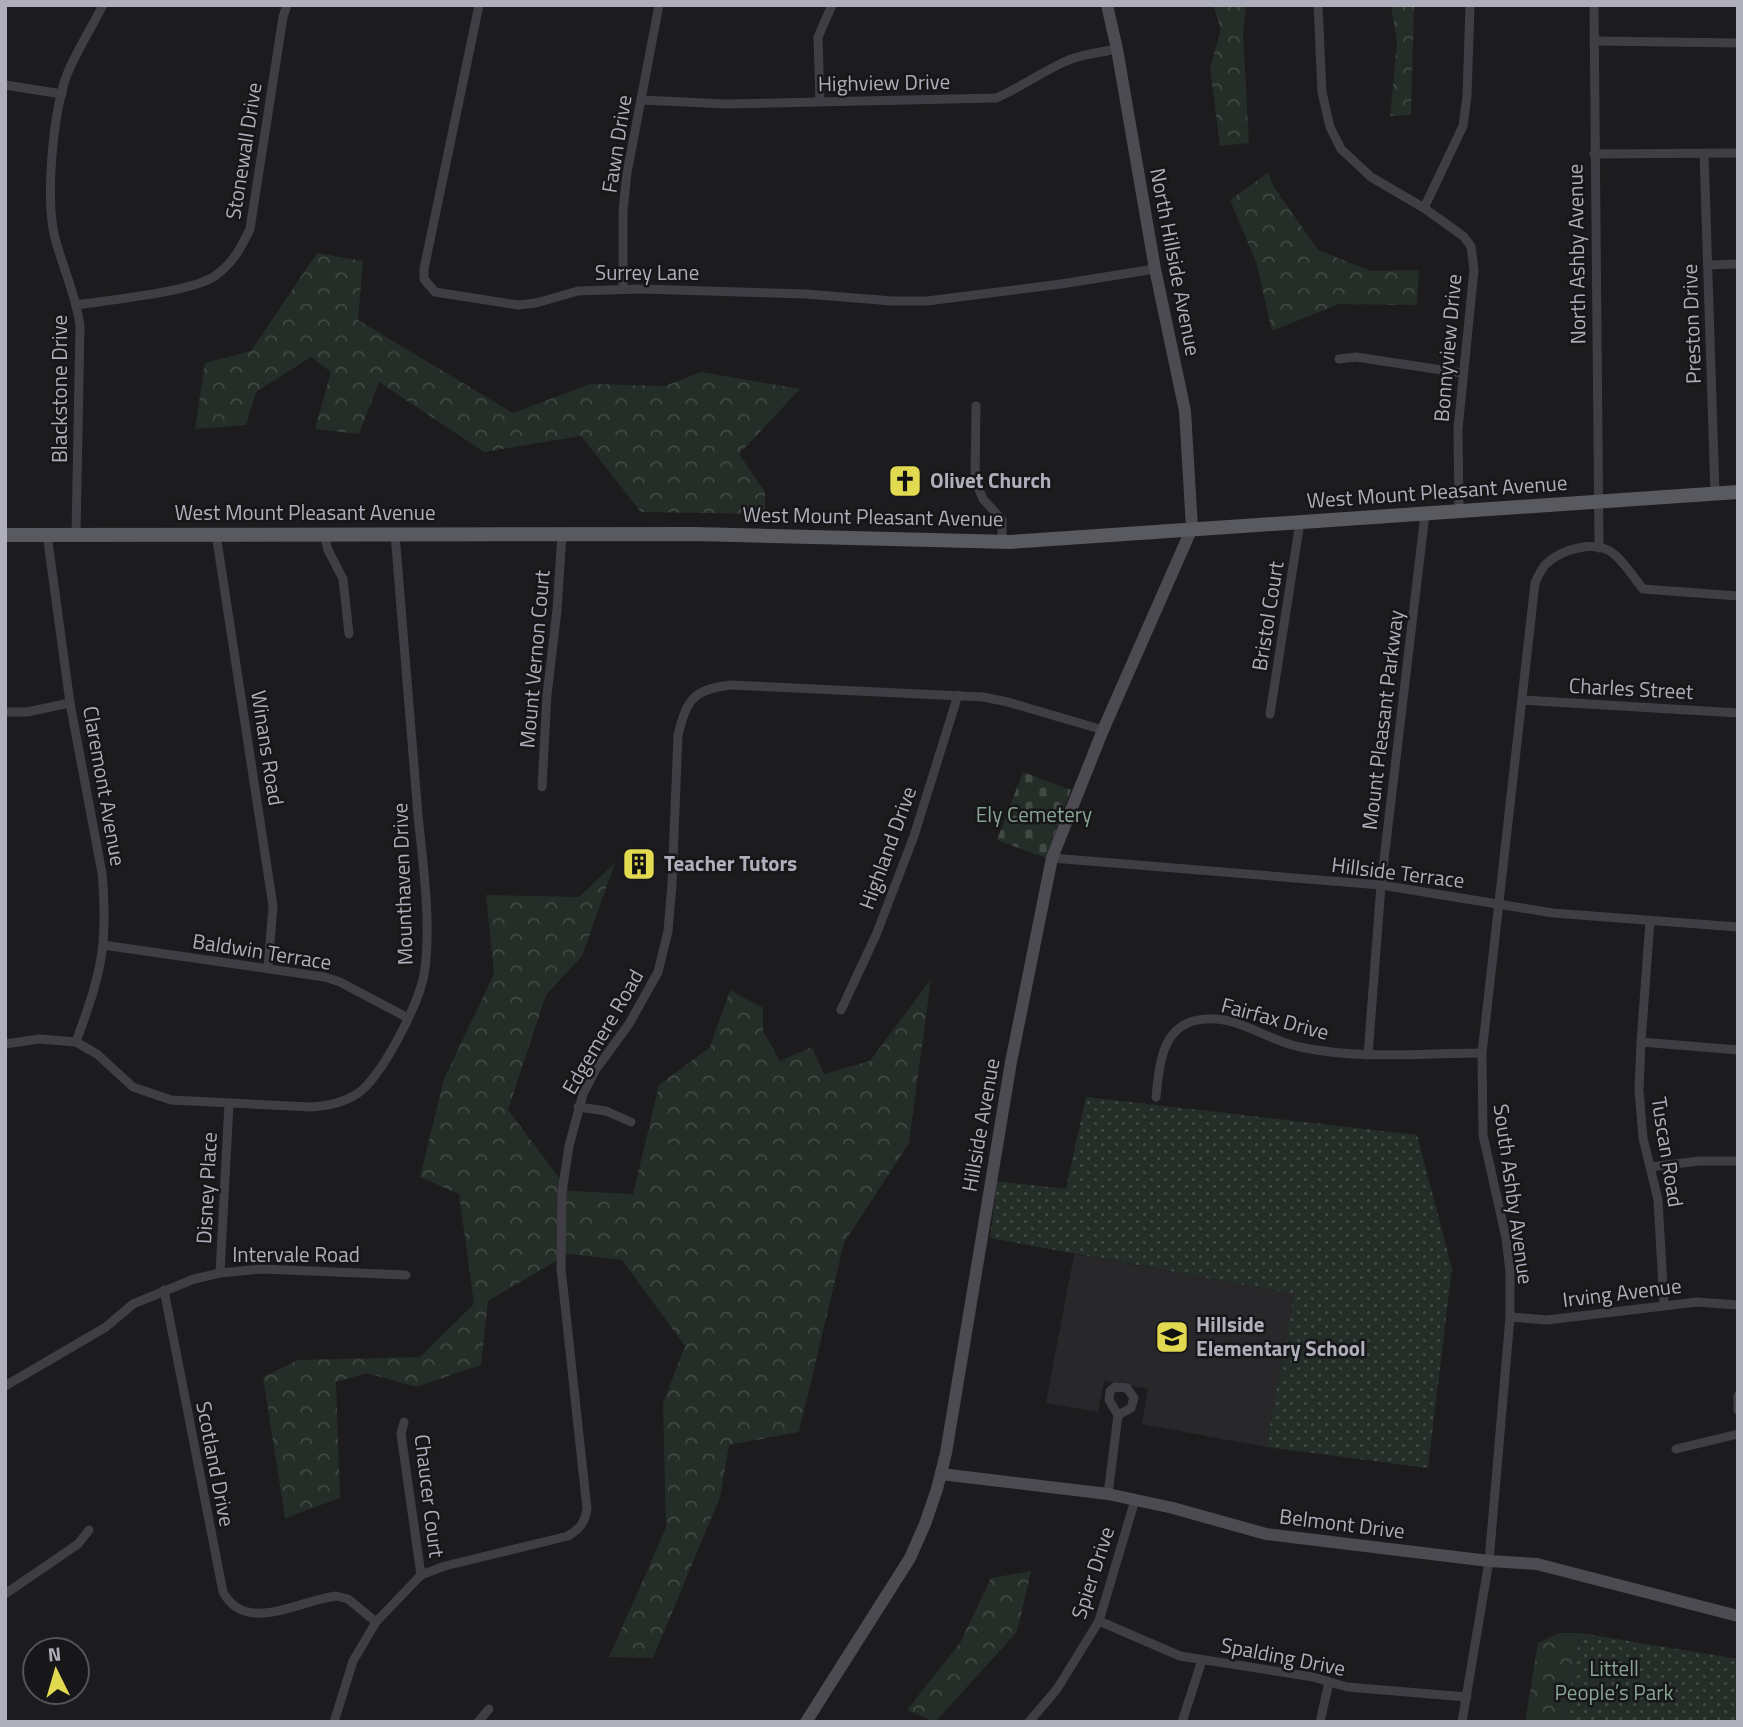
<svg xmlns="http://www.w3.org/2000/svg" width="1743" height="1727" viewBox="0 0 1743 1727" font-family="'Titillium Web',sans-serif">
  <style>
    .built { fill: #28272a }
    .forest { fill: url(#forest-crowns) }
    .cemetery { fill: url(#cemetery-stones) }
    .park { fill: url(#park-dots) }
    .lines { fill: none; stroke-linecap: round; stroke-linejoin: round }
    .street { stroke: #3f3e44; stroke-width: 9 }
    .secondary { stroke: #4b4b51; stroke-width: 12 }
    .primary { stroke: #595960; stroke-width: 14 }
    .labels { text-anchor: middle; stroke-width: 5; stroke-linejoin: round; paint-order: stroke }
    .street-label { font-size: 21px; fill: #afafbb; stroke: #171618 }
    .poi-label { font-size: 21px; font-weight: bold; fill: #afafbb; stroke: #171618; text-anchor: start }
    .park-label { font-size: 21px; fill: #88a492; stroke: #171618 }
  </style>
  <defs>
    <pattern id="forest-crowns" width="20" height="18" patternUnits="userSpaceOnUse" patternTransform="scale(1.75)"><rect width="20" height="18" fill="#252d28"/><path d="M2 6a3 3 0 1 1 6 0M12 15a3 3 0 1 1 6 0" fill="none" stroke="#424945"/></pattern>
    <pattern id="cemetery-stones" width="16" height="16" patternUnits="userSpaceOnUse" patternTransform="scale(1.75)"><rect width="16" height="16" fill="#252d28"/><path d="M2 7V4a2 2 0 0 1 4 0v3zM10 15v-3a2 2 0 0 1 4 0v3z" fill="#424945"/></pattern>
    <pattern id="park-dots" width="8" height="8" patternUnits="userSpaceOnUse" patternTransform="scale(1.75)"><rect width="8" height="8" fill="#252d28"/><path d="M2 2h.1M6 6h.1" fill="none" stroke="#424945" stroke-width="1.8" stroke-linecap="round"/></pattern>
  </defs>
  <rect width="100%" height="100%" fill="#1c1b1d"/>
  <path class="built" d="M 1074,1254 L 1294,1294 L 1266,1447 L 1142,1424 L 1148,1389 L 1104,1381 L 1098,1412 L 1046,1403 Z"/>
  <g class="forest">
    <path d="M 1213,5 L 1246,5 L 1243,35 L 1249,143 L 1220,146 L 1210,68 L 1221,29 Z"/>
    <path d="M 1391,5 L 1414,5 L 1411,115 L 1390,116 L 1397,43 Z"/>
    <path d="M 1268,173 L 1274,187 L 1318,250 L 1371,271 L 1419,270 L 1417,305 L 1339,304 L 1272,331 L 1256,262 L 1230,200 Z"/>
    <path d="M 317,253 L 363,261 L 358,320 L 513,413 L 590,384 L 665,386 L 701,372 L 800,389 L 739,454 L 765,492 L 765,514 L 641,512 L 581,436 L 484,452 L 379,382 L 359,434 L 315,429 L 331,372 L 311,357 L 256,392 L 246,425 L 195,429 L 205,363 L 251,351 Z"/>
    <path d="M 615,863 L 582,956 L 546,995 L 508,1110 L 569,1191 L 633,1194 L 659,1085 L 710,1047 L 730,990 L 763,1008 L 763,1031 L 780,1061 L 812,1047 L 824,1074 L 870,1061 L 931,979 L 909,1143 L 844,1243 L 799,1432 L 729,1445 L 720,1497 L 653,1658 L 609,1657 L 666,1528 L 663,1403 L 685,1346 L 622,1260 L 568,1254 L 488,1301 L 481,1365 L 416,1387 L 367,1373 L 336,1382 L 340,1498 L 285,1518 L 263,1377 L 298,1360 L 420,1357 L 474,1304 L 459,1194 L 420,1177 L 444,1079 L 494,974 L 486,895 L 579,897 Z"/>
    <path d="M 1031,1571 L 1017,1632 L 935,1722 L 907,1710 L 960,1643 L 991,1578 Z"/>
    <path d="M 1559,1633 L 1580,1633 L 1565,1722 L 1525,1722 L 1538,1643 Z"/>
  </g>
  <path class="cemetery" d="M 1023,772 L 1071,790 L 1046,858 L 997,840 Z"/>
  <g class="park">
    <path d="M 1086,1097 L 1417,1135 L 1452,1268 L 1428,1468 L 1266,1447 L 1294,1294 L 990,1238 L 997,1181 L 1066,1189 Z"/>
    <path d="M 1580,1633 L 1738,1659 L 1738,1722 L 1565,1722 Z"/>
  </g>
  <g class="lines">
    <g class="street">
      <path d="M 479,5 L 424,269 L 424,279 L 435,292 L 518,305 L 536,303 L 578,291 L 642,289 L 806,294 L 892,301 L 927,301 L 1061,284 L 1155,269"/>
      <path d="M 1318,5 L 1322,92 L 1330,127 L 1341,149 L 1371,177 L 1424,208 L 1463,236 L 1471,246 L 1474,270 L 1458,429 L 1459,511"/>
      <path d="M 1594,5 L 1599,548"/>
      <path d="M 1594,41 L 1738,43"/>
      <path d="M 5,85 L 62,94"/>
      <path d="M 641,100 L 727,104 L 996,98 C 1020,88 1040,73 1064,62 C 1080,54 1099,53 1117,49"/>
      <path d="M 820,102 L 818,37 L 832,5"/>
      <path d="M 1704,153 L 1715,494"/>
      <path d="M 1594,154 L 1738,153"/>
      <path d="M 1424,208 L 1463,126 L 1467,96 L 1470,5"/>
      <path d="M 1708,265 L 1738,264"/>
      <path d="M 623,289 L 623,211 L 627,173 L 659,5"/>
      <path d="M 77,305 C 108,300 192,292 215,276 C 233,263 241,248 250,229 L 283,17 L 287,5"/>
      <path d="M 1339,359 L 1356,357 L 1462,373"/>
      <path d="M 976,406 L 975,480 L 983,499 L 1002,520 L 1002,541"/>
      <path d="M 47,534 L 70,703 L 102,873 C 104,896 105,920 103,943 C 100,977 87,1011 76,1042"/>
      <path d="M 76,534 L 80,326 C 76,295 63,268 55,238 C 45,198 53,116 66,77 C 75,53 91,29 103,5"/>
      <path d="M 216,534 L 273,906 L 268,968"/>
      <path d="M 324,534 L 328,550 L 343,579 L 349,634"/>
      <path d="M 1522,700 L 1738,713"/>
      <path d="M 5,712 L 27,712 L 70,703"/>
      <path d="M 1270,714 L 1300,522"/>
      <path d="M 542,787 L 547,695 L 557,610 L 562,534"/>
      <path d="M 1052,858 L 1381,885 L 1553,913 L 1738,927"/>
      <path d="M 1650,921 L 1641,1042 L 1639,1090 L 1643,1138 L 1658,1200 L 1664,1305"/>
      <path d="M 103,945 L 325,977 L 340,982 L 408,1018"/>
      <path d="M 841,1010 L 876,935 L 914,836 L 958,695"/>
      <path d="M 1641,1042 L 1738,1050"/>
      <path d="M 5,1044 L 39,1039 L 76,1042 L 97,1054 L 133,1087 L 171,1100 L 311,1107 C 328,1106 343,1103 357,1094 C 382,1077 418,1005 424,975 C 432,927 423,864 418,815 C 411,722 403,628 395,534"/>
      <path d="M 1368,1055 L 1381,885 L 1425,514"/>
      <path d="M 1156,1097 C 1159,1070 1160,1031 1193,1021 C 1232,1010 1264,1040 1300,1047 C 1360,1060 1421,1053 1482,1053"/>
      <path d="M 578,1107 L 606,1111 L 631,1122"/>
      <path d="M 1650,1167 L 1699,1161 L 1738,1161"/>
      <path d="M 220,1273 L 229,1104"/>
      <path d="M 164,1290 L 223,1592 C 246,1635 300,1600 336,1596 L 348,1599 L 376,1622"/>
      <path d="M 1510,1317 L 1547,1320 L 1697,1302 L 1738,1305"/>
      <path d="M 5,1386 L 106,1327 L 133,1304 L 194,1279 L 220,1273 L 262,1269 L 406,1275"/>
      <path d="M 1115,1387 L 1127,1388 L 1134,1398 L 1131,1408 L 1118,1415 L 1109,1400 L 1110,1391 Z"/>
      <path d="M 1738,1396 L 1738,1410"/>
      <path d="M 404,1422 L 401,1434 L 421,1575"/>
      <path d="M 1676,1449 L 1738,1434"/>
      <path d="M 1108,1494 L 1118,1415"/>
      <path d="M 5,1594 L 78,1544 L 89,1530"/>
      <path d="M 1099,1621 L 1180,1656 L 1313,1677 L 1347,1687 L 1467,1697"/>
      <path d="M 334,1722 L 353,1661 L 376,1622 L 421,1575 L 445,1566 L 568,1536 C 580,1529 585,1522 587,1509 L 561,1268 L 562,1192 L 569,1146 L 583,1094 L 596,1069 L 629,1024 L 658,972 L 668,931 L 672,884 L 678,735 C 687,699 693,690 730,685 L 983,697 L 1008,702 L 1103,730"/>
      <path d="M 478,1722 L 489,1709"/>
      <path d="M 1029,1722 L 1057,1689 L 1099,1621 L 1135,1500"/>
      <path d="M 1182,1722 L 1202,1660"/>
      <path d="M 1320,1722 L 1329,1682"/>
      <path d="M 1462,1722 L 1489,1561 L 1510,1317 L 1510,1272 L 1506,1238 L 1483,1135 L 1482,1053 L 1535,583 C 1538,576 1541,569 1546,564 C 1562,549 1596,539 1614,554 C 1625,563 1634,578 1643,589 L 1738,596"/>
    </g>
    <g class="secondary">
      <path d="M 941,1474 L 1108,1494 L 1173,1508 L 1266,1534 L 1489,1561 L 1537,1564 L 1738,1616"/>
      <path d="M 806,1722 L 910,1558 L 925,1524 L 937,1489 L 946,1453 L 1011,1062 L 1052,858 L 1103,730 L 1192,528 L 1185,411 L 1155,269 L 1117,49 L 1107,5"/>
    </g>
    <path class="primary" d="M 5,535 L 695,534 L 1010,542 L 1738,492"/>
  </g>
  <defs>
    <symbol id="church-square" viewBox="-11 -11 22 22"><rect x="-9" y="-9" width="18" height="18" rx="4" fill="#e1d94f" stroke="#171618"/><path d="M-1.2-6h2.4v3.5h3.3v2.4h-3.3V6h-2.4V-.1h-3.3v-2.4h3.3Z" fill="#111"/></symbol>
    <symbol id="building-square" viewBox="-11 -11 22 22"><rect x="-9" y="-9" width="18" height="18" rx="4" fill="#e1d94f" stroke="#171618"/><path d="M-4-6H4V6H1V3H-1V6H-4ZM-2.5-4.3h1.7v1.8h-1.7ZM.8-4.3h1.7v1.8H.8ZM-2.5-1h1.7V.8h-1.7ZM.8-1h1.7V.8H.8Z" fill="#111"/></symbol>
    <symbol id="school-square" viewBox="-11 -11 22 22"><rect x="-9" y="-9" width="18" height="18" rx="4" fill="#e1d94f" stroke="#171618"/><path d="M0-5L7-2L0 1L-7-2ZM-4 1L0 2.5L4 1V4Q0 6-4 4Z" fill="#111"/></symbol>
  </defs>
  <g fill-rule="evenodd">
    <use href="#church-square" x="886" y="462" width="38" height="38"/>
    <use href="#building-square" x="620" y="845" width="38" height="38"/>
    <use href="#school-square" x="1153" y="1318" width="38" height="38"/>
  </g>
  <g class="labels">
    <g class="street-label">
      <text transform="translate(884 83) rotate(-1)" y="7">Highview Drive</text>
      <text transform="translate(617 144) rotate(-81)" y="7">Fawn Drive</text>
      <text transform="translate(244 151) rotate(-81)" y="7">Stonewall Drive</text>
      <text transform="translate(1577 254) rotate(-91)" y="7">North Ashby Avenue</text>
      <text transform="translate(1175 262) rotate(79)" y="7">North Hillside Avenue</text>
      <text x="647" y="280">Surrey Lane</text>
      <text transform="translate(1692 324) rotate(-92)" y="7">Preston Drive</text>
      <text transform="translate(1448 348) rotate(-85)" y="7">Bonnyview Drive</text>
      <text transform="translate(60 389) rotate(-90)" y="7">Blackstone Drive</text>
      <text transform="translate(1437 492) rotate(-4)" y="7">West Mount Pleasant Avenue</text>
      <text x="305" y="520">West Mount Pleasant Avenue</text>
      <text transform="translate(873 517) rotate(1)" y="7">West Mount Pleasant Avenue</text>
      <text transform="translate(1268 616) rotate(-81)" y="7">Bristol Court</text>
      <text transform="translate(535 659) rotate(-85)" y="7">Mount Vernon Court</text>
      <text transform="translate(1631 689) rotate(3)" y="7">Charles Street</text>
      <text transform="translate(1383 720) rotate(-83)" y="7">Mount Pleasant Parkway</text>
      <text transform="translate(267 748) rotate(81)" y="7">Winans Road</text>
      <text transform="translate(104 786) rotate(80)" y="7">Claremont Avenue</text>
      <text transform="translate(888 848) rotate(-70)" y="7">Highland Drive</text>
      <text transform="translate(1398 873) rotate(7)" y="7">Hillside Terrace</text>
      <text transform="translate(403 884) rotate(-92)" y="7">Mounthaven Drive</text>
      <text transform="translate(262 952) rotate(9)" y="7">Baldwin Terrace</text>
      <text transform="translate(1275 1019) rotate(15)" y="7">Fairfax Drive</text>
      <text transform="translate(603 1032) rotate(-60)" y="7">Edgemere Road</text>
      <text transform="translate(981 1125) rotate(-80)" y="7">Hillside Avenue</text>
      <text transform="translate(1667 1152) rotate(81)" y="7">Tuscan Road</text>
      <text transform="translate(207 1188) rotate(-87)" y="7">Disney Place</text>
      <text transform="translate(1513 1194) rotate(82)" y="7">South Ashby Avenue</text>
      <text x="296" y="1262">Intervale Road</text>
      <text transform="translate(1622 1293) rotate(-7)" y="7">Irving Avenue</text>
      <text transform="translate(215 1464) rotate(79)" y="7">Scotland Drive</text>
      <text transform="translate(429 1496) rotate(83)" y="7">Chaucer Court</text>
      <text transform="translate(1342 1524) rotate(7)" y="7">Belmont Drive</text>
      <text transform="translate(1093 1573) rotate(-72)" y="7">Spier Drive</text>
      <text transform="translate(1283 1657) rotate(11)" y="7">Spalding Drive</text>
    </g>
    <g class="poi-label">
      <text x="930" y="488">Olivet Church</text>
      <text x="664" y="871">Teacher Tutors</text>
      <text x="1196" y="1332">Hillside<tspan x="1196" dy="24">Elementary School</tspan></text>
    </g>
    <g class="park-label">
      <text x="1034" y="822">Ely Cemetery</text>
      <text x="1614" y="1676">Littell<tspan x="1614" dy="24">People’s Park</tspan></text>
    </g>
  </g>
  <rect width="1743" height="1727" fill="none" stroke="#afafbb" stroke-width="14"/>
  <g transform="translate(56 1671) rotate(355)"><circle r="33" fill="#171618" stroke="#545359" stroke-width="2"/>
  <path d="M0-5L12 26L0 18L-12 26Z" fill="#e1d94f"/>
  <text y="-10" font-size="19" font-weight="bold" text-anchor="middle" fill="#afafbb">N</text>
  </g>
</svg>
